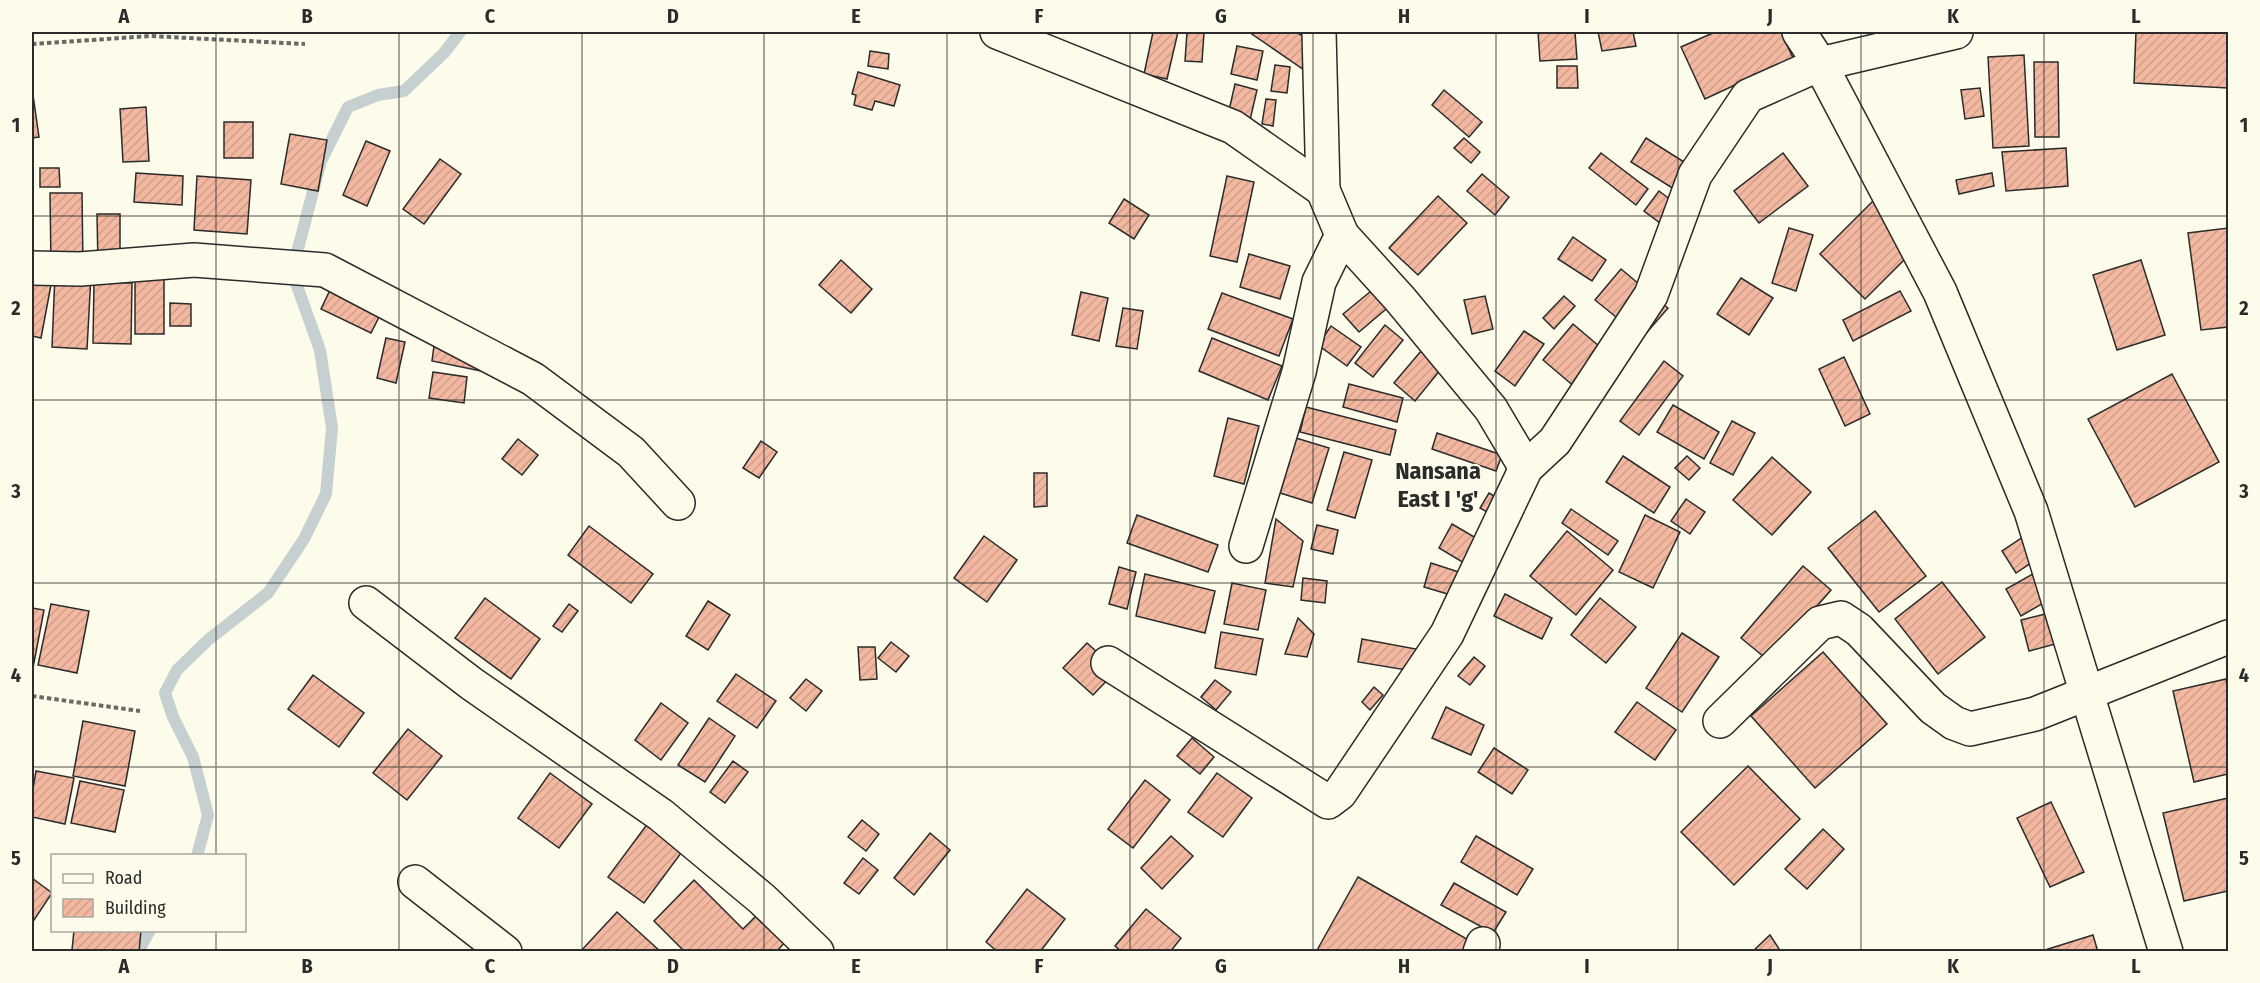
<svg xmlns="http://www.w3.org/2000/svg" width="2260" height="983" viewBox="0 0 2260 983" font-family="'Fira Sans Condensed',sans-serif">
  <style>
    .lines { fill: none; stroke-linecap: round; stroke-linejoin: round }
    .stream { stroke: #c7d0d0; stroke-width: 12 }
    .building { fill: url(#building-hatch); stroke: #2b2b2b; stroke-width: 1.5 }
    .minor-casing { stroke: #2b2b2b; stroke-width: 36 }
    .path { stroke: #6a6964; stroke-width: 4; stroke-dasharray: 4.5 3; stroke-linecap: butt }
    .minor { stroke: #fdfbea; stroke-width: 33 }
    .grid { fill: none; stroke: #2b2b2b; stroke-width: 1.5; stroke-opacity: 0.55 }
    .labels { text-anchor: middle; stroke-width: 4.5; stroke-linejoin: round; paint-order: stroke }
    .quarter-label { font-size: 24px; font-weight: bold; fill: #2b2b2b; stroke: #fdfbea }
    .neatline { fill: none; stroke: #2b2b2b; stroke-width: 2 }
    .grid-label { font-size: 20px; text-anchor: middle; font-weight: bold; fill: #2b2b2b }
  </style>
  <defs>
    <pattern id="building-hatch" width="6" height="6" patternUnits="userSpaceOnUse" patternTransform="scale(1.5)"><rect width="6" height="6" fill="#f2b8a0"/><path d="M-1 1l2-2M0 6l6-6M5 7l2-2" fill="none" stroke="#d09e8a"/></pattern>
  </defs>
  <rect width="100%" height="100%" fill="#fdfbea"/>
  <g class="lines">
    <g class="stream">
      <path d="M 197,856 L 208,815 L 193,757 L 173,717 L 165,693 L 177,670 L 208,640 L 268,593 L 304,539 L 326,494 L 332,428 L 320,350 L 296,283 L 294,264 L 321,161 L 348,107 L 378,95 L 404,91 L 444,53 L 460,32"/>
      <path d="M 138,952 L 150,930"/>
    </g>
  </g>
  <g class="building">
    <path d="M 1153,32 L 1178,32 L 1167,79 L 1144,74 Z"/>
    <path d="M 1187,32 L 1204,32 L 1202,62 L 1185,61 Z"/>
    <path d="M 1249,32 L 1296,32 L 1323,50 L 1307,72 Z"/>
    <path d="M 1538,32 L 1575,32 L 1577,59 L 1540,61 Z"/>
    <path d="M 1598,32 L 1633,32 L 1636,46 L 1602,51 Z"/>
    <path d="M 1715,32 L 1781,32 L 1793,58 L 1705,99 L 1681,47 Z"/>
    <path d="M 2136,32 L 2228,32 L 2228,88 L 2134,83 Z"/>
    <path d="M 1237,46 L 1263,51 L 1257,80 L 1231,74 Z"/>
    <path d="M 870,51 L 889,54 L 888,69 L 868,66 Z"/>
    <path d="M 2024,55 L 2029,146 L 1993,148 L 1988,57 Z"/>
    <path d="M 2034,62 L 2058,62 L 2059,137 L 2035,137 Z"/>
    <path d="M 1275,65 L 1290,67 L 1287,93 L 1271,91 Z"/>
    <path d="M 1557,66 L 1577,66 L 1578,88 L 1557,88 Z"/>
    <path d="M 858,72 L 900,85 L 894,106 L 875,101 L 872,110 L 854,105 L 856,95 L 852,94 Z"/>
    <path d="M 1235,84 L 1257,90 L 1250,120 L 1228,115 Z"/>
    <path d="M 32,88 L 39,137 L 32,138 Z"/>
    <path d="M 1980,88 L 1984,116 L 1965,119 L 1961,90 Z"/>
    <path d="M 1444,90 L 1482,122 L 1469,137 L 1432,105 Z"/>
    <path d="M 1266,99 L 1276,100 L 1273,126 L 1262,124 Z"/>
    <path d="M 146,107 L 149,161 L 123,162 L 120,109 Z"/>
    <rect x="224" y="122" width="29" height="36"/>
    <path d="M 290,134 L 327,140 L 318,191 L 281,184 Z"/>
    <path d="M 1464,138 L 1480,152 L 1471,163 L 1454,148 Z"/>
    <path d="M 1646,138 L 1692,167 L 1677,191 L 1631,162 Z"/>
    <path d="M 366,141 L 390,151 L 367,206 L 343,195 Z"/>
    <path d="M 2066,148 L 2068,186 L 2006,191 L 2002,152 Z"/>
    <path d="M 1601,153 L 1648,189 L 1636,205 L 1589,168 Z"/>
    <path d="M 1783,153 L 1808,186 L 1759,223 L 1734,191 Z"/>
    <path d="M 440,159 L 461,174 L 424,224 L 403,209 Z"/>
    <path d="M 40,168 L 59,168 L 60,187 L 40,187 Z"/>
    <path d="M 136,173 L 183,176 L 182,205 L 134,202 Z"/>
    <path d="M 1992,173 L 1994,186 L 1959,194 L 1956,180 Z"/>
    <path d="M 1482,174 L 1509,197 L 1495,215 L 1467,191 Z"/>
    <path d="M 197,176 L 251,180 L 247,234 L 194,230 Z"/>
    <path d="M 1227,176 L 1254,182 L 1237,262 L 1210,256 Z"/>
    <path d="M 1659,191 L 1695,218 L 1680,238 L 1644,211 Z"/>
    <path d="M 50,193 L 82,193 L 83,266 L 51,266 Z"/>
    <path d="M 1438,196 L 1467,223 L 1418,275 L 1389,248 Z"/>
    <path d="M 1124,199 L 1149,215 L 1134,239 L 1109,223 Z"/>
    <path d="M 1873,201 L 1918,246 L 1865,299 L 1820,254 Z"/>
    <path d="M 97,214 L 120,214 L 120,265 L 98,265 Z"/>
    <path d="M 1789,228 L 1813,235 L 1796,291 L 1772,283 Z"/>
    <path d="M 2228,228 L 2228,327 L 2201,330 L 2188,233 Z"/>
    <path d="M 1573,237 L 1606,260 L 1592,281 L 1558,259 Z"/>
    <path d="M 1249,254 L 1290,266 L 1280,299 L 1240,287 Z"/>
    <path d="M 841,260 L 872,289 L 851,313 L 819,285 Z"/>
    <path d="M 2141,260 L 2165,335 L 2117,350 L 2093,275 Z"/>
    <rect x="135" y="267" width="29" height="67"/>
    <path d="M 1621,269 L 1668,308 L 1642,338 L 1595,300 Z"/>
    <path d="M 55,274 L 91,276 L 87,349 L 52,347 Z"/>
    <path d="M 1741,278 L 1773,298 L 1749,335 L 1717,314 Z"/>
    <path d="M 32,281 L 51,285 L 41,338 L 32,336 Z"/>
    <path d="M 94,282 L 132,283 L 131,344 L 93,343 Z"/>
    <path d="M 1376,287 L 1391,305 L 1359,332 L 1343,314 Z"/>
    <path d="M 331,288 L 381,313 L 371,333 L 321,309 Z"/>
    <path d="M 1900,291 L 1911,311 L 1853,341 L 1843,320 Z"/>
    <path d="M 1081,292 L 1108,298 L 1099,341 L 1072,335 Z"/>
    <path d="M 1222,293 L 1293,319 L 1279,356 L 1208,329 Z"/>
    <path d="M 1485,296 L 1493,329 L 1472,334 L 1464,300 Z"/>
    <path d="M 1564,296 L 1575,306 L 1554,329 L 1543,318 Z"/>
    <path d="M 170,303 L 191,304 L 191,326 L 170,326 Z"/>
    <path d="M 1123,308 L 1143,311 L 1137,349 L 1116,346 Z"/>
    <path d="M 1573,324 L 1619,363 L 1589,399 L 1543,360 Z"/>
    <path d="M 1385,325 L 1403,340 L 1373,377 L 1355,363 Z"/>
    <path d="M 1331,326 L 1361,347 L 1347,366 L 1318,345 Z"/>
    <path d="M 1524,331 L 1544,344 L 1515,386 L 1495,371 Z"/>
    <path d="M 386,338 L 405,342 L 396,383 L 377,378 Z"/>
    <path d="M 1212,338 L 1282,366 L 1268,400 L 1199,371 Z"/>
    <path d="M 434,346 L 486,372 L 432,361 Z"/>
    <path d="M 1421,351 L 1441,369 L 1415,401 L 1394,383 Z"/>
    <path d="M 1844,357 L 1870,414 L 1845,426 L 1819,369 Z"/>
    <path d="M 1664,361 L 1683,376 L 1639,435 L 1620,421 Z"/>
    <path d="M 433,372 L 467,377 L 464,403 L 429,398 Z"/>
    <path d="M 2172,374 L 2219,462 L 2135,507 L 2088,419 Z"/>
    <path d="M 1349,384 L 1403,398 L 1397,422 L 1343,407 Z"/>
    <path d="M 1673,405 L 1719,432 L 1704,459 L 1657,432 Z"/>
    <path d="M 1306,407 L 1396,430 L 1390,455 L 1300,432 Z"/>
    <path d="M 1228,418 L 1259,426 L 1244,484 L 1214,476 Z"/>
    <path d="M 1732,421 L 1755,433 L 1733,475 L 1710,463 Z"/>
    <path d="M 1437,433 L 1502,455 L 1496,471 L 1432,449 Z"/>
    <path d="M 1296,438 L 1329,448 L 1312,503 L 1280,493 Z"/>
    <path d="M 518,439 L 538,455 L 522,475 L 502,459 Z"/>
    <path d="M 761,441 L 777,452 L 759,478 L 743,468 Z"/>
    <path d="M 1344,452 L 1372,460 L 1355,518 L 1327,510 Z"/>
    <path d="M 1623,456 L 1670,487 L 1654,513 L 1606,482 Z"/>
    <path d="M 1687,456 L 1700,468 L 1689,480 L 1675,468 Z"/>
    <path d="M 1772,457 L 1811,492 L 1772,535 L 1733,500 Z"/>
    <path d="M 1034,473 L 1047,473 L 1047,506 L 1034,507 Z"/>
    <path d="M 1489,493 L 1519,511 L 1510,525 L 1480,508 Z"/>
    <path d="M 1686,499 L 1705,512 L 1690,534 L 1671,521 Z"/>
    <path d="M 1571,509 L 1618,541 L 1608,555 L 1562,523 Z"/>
    <path d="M 1875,511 L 1926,576 L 1879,612 L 1828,548 Z"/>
    <path d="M 1137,515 L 1218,545 L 1208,572 L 1127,543 Z"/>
    <path d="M 1645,515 L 1680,532 L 1653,588 L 1619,572 Z"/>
    <path d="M 1276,519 L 1303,541 L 1293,587 L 1265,583 Z"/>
    <path d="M 1452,524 L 1493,548 L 1479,572 L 1439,548 Z"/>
    <path d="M 1317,525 L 1338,530 L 1333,554 L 1311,549 Z"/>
    <path d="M 589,526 L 653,574 L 631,603 L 568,555 Z"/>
    <path d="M 2038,527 L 2052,549 L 2016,573 L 2002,551 Z"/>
    <path d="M 1567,531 L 1613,570 L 1576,615 L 1530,576 Z"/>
    <path d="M 984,536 L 1017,560 L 987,602 L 954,578 Z"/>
    <path d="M 1431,563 L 1468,575 L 1461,598 L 1424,587 Z"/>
    <path d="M 2049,565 L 2064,591 L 2021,616 L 2006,589 Z"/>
    <path d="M 1803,566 L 1831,590 L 1769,661 L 1741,638 Z"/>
    <path d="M 1119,567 L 1136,572 L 1127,609 L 1109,604 Z"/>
    <path d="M 1145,574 L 1215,591 L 1205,633 L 1136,616 Z"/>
    <path d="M 1303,578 L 1327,581 L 1325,603 L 1301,600 Z"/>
    <path d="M 1942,582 L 1985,637 L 1938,674 L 1895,619 Z"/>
    <path d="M 1232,583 L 1266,590 L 1258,630 L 1224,624 Z"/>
    <path d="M 1505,594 L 1552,618 L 1542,639 L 1494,616 Z"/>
    <path d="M 485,598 L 540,639 L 511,679 L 455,638 Z"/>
    <path d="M 1600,598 L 1636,627 L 1606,663 L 1571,635 Z"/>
    <path d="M 708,601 L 730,615 L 708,650 L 686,636 Z"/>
    <path d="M 51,604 L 89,611 L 77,673 L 38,665 Z"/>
    <path d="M 569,604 L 578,611 L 562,632 L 553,626 Z"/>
    <path d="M 32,608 L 44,610 L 32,673 Z"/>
    <path d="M 2066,609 L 2074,639 L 2029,651 L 2021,620 Z"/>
    <path d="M 1298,618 L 1314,634 L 1307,657 L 1285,654 Z"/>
    <path d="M 1221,632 L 1263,639 L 1256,675 L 1215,668 Z"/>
    <path d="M 1682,633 L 1719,657 L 1682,712 L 1646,688 Z"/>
    <path d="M 1362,639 L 1416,649 L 1412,671 L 1358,662 Z"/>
    <path d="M 891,642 L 909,656 L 896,672 L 878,658 Z"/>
    <path d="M 1087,643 L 1117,670 L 1093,695 L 1063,668 Z"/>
    <path d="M 858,647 L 875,647 L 877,679 L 860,680 Z"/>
    <path d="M 1823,652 L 1887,724 L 1815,788 L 1751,716 Z"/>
    <path d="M 1474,657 L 1485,666 L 1470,685 L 1458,676 Z"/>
    <path d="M 736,674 L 776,701 L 757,728 L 717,701 Z"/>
    <path d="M 313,675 L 364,713 L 339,747 L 288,709 Z"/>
    <path d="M 806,679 L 822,691 L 806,711 L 790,698 Z"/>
    <path d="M 2226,679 L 2228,692 L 2228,774 L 2194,782 L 2173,691 Z"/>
    <path d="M 1215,680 L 1231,692 L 1216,710 L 1201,697 Z"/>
    <path d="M 1374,687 L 1383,695 L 1370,710 L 1362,702 Z"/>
    <path d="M 1637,702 L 1676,730 L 1655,760 L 1615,732 Z"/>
    <path d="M 661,703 L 688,723 L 661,760 L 635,740 Z"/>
    <path d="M 1446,707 L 1484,725 L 1471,755 L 1432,738 Z"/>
    <path d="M 709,718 L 735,736 L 705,782 L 678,765 Z"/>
    <path d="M 83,721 L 135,731 L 125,786 L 73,776 Z"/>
    <path d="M 408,729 L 442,756 L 407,800 L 373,773 Z"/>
    <path d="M 1192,738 L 1214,757 L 1200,774 L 1177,756 Z"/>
    <path d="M 1494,748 L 1528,770 L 1512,794 L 1478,772 Z"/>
    <path d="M 733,761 L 748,772 L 725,803 L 710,792 Z"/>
    <path d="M 1748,766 L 1800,819 L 1734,885 L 1681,832 Z"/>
    <path d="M 36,771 L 74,778 L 65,824 L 32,817 L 32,795 Z"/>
    <path d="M 550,773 L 592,804 L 559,848 L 518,818 Z"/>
    <path d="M 1217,773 L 1252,798 L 1223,837 L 1188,812 Z"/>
    <path d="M 1145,780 L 1170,800 L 1133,848 L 1108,829 Z"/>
    <path d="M 80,781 L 124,790 L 115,832 L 71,823 Z"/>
    <path d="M 2228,798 L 2228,891 L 2184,901 L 2163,813 Z"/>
    <path d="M 2051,802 L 2084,872 L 2050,887 L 2017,818 Z"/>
    <path d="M 654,815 L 690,841 L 644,903 L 608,877 Z"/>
    <path d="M 862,820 L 879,834 L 866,851 L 848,837 Z"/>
    <path d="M 1823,829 L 1844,849 L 1807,889 L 1785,869 Z"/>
    <path d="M 930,833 L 950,850 L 914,895 L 894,878 Z"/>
    <path d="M 1171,836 L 1193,856 L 1162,889 L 1141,868 Z"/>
    <path d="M 1476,836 L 1533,869 L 1517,895 L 1461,862 Z"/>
    <path d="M 863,858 L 878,870 L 859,894 L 844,883 Z"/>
    <path d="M 1358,877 L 1472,942 L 1467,952 L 1316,952 Z"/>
    <path d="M 32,878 L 52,893 L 32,923 Z"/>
    <path d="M 694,880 L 743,929 L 760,912 L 787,940 L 776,952 L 685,952 L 654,921 Z"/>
    <path d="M 1454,883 L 1506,912 L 1493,933 L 1441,905 Z"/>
    <path d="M 1027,889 L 1065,919 L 1040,952 L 998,952 L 986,942 Z"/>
    <path d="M 1146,909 L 1181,938 L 1170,952 L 1122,952 L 1115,946 Z"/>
    <path d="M 617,912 L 661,952 L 580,952 Z"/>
    <path d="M 74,930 L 141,930 L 139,952 L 72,950 Z"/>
    <path d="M 1770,935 L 1781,952 L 1752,952 Z"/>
    <path d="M 2093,935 L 2098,952 L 2046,952 L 2045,950 Z"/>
  </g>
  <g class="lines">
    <defs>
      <g id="minor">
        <path d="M 997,32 L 1233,127 L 1323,190 L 1342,235 L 1400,299 L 1491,409 L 1526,468"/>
        <path d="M 1319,32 L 1323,190"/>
        <path d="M 1799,32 L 1820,64 L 1956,32"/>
        <path d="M 32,268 L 80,269 L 194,260 L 325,270 L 533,379 L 631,452 L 678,503"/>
        <path d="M 1246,546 L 1299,372 L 1319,282 L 1342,235"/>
        <path d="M 366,603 L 472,684 L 661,815 L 762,899 L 817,952"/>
        <path d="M 1108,663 L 1328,802 L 1340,793 L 1447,634 L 1526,468 L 1555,441 L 1651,295 L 1695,175 L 1748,96 L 1820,64 L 1940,292 L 2031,511 L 2166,952"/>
        <path d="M 1720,721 L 1820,623 L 1841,618 L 1859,630 L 1933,708 L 1954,723 L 1970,729 L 2035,714 L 2228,637"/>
        <path d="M 415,882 L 505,952"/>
        <path d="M 1480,952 L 1483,944"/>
      </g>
    </defs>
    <use href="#minor" class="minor-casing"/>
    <g class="path">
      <path d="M 32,44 L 150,36 L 305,44"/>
      <path d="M 32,696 L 140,711"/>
    </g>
    <use href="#minor" class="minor"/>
  </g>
  <path class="grid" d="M 216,32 L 216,856M 399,32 L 399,952M 582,32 L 582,952M 764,32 L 764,952M 947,32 L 947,952M 1130,32 L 1130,952M 1313,32 L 1313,952M 1496,32 L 1496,952M 1678,32 L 1678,952M 1861,32 L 1861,952M 2044,32 L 2044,952M 32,216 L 2228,216M 32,400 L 2228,400M 32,583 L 2228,583M 32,767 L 2228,767M 216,930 L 216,952"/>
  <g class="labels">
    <g class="quarter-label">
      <text x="1438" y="479">Nansana<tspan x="1438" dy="28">East I 'g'</tspan></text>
    </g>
  </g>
  <rect width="2260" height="983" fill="none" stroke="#fdfbea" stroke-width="66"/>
  <rect x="51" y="854" width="195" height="78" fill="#fdfbea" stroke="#a9a89e" stroke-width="1.5"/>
  <rect x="63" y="874" width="30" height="9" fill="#fdfbea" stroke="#a9a89e" stroke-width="1.5"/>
  <text x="105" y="884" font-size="18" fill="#2b2b2b">Road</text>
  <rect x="63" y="899" width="30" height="18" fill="url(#building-hatch)" stroke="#a9a89e" stroke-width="1.5"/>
  <text x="105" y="914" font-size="18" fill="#2b2b2b">Building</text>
  <rect x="33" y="33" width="2194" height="917" class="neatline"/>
  <g class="grid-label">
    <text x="124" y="23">A</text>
    <text x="307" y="23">B</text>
    <text x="490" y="23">C</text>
    <text x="673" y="23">D</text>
    <text x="856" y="23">E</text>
    <text x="1039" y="23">F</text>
    <text x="1221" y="23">G</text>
    <text x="1404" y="23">H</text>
    <text x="1587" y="23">I</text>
    <text x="1770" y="23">J</text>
    <text x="1953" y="23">K</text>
    <text x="2136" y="23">L</text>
    <text x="16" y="132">1</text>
    <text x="2244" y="132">1</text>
    <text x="16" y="315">2</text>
    <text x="2244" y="315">2</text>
    <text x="16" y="498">3</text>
    <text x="2244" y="498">3</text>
    <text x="16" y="682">4</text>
    <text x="2244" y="682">4</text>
    <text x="16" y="865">5</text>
    <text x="2244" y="865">5</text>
    <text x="124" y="973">A</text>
    <text x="307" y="973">B</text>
    <text x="490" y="973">C</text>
    <text x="673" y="973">D</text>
    <text x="856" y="973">E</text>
    <text x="1039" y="973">F</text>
    <text x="1221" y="973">G</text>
    <text x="1404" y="973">H</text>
    <text x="1587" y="973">I</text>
    <text x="1770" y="973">J</text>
    <text x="1953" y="973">K</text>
    <text x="2136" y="973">L</text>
  </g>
</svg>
